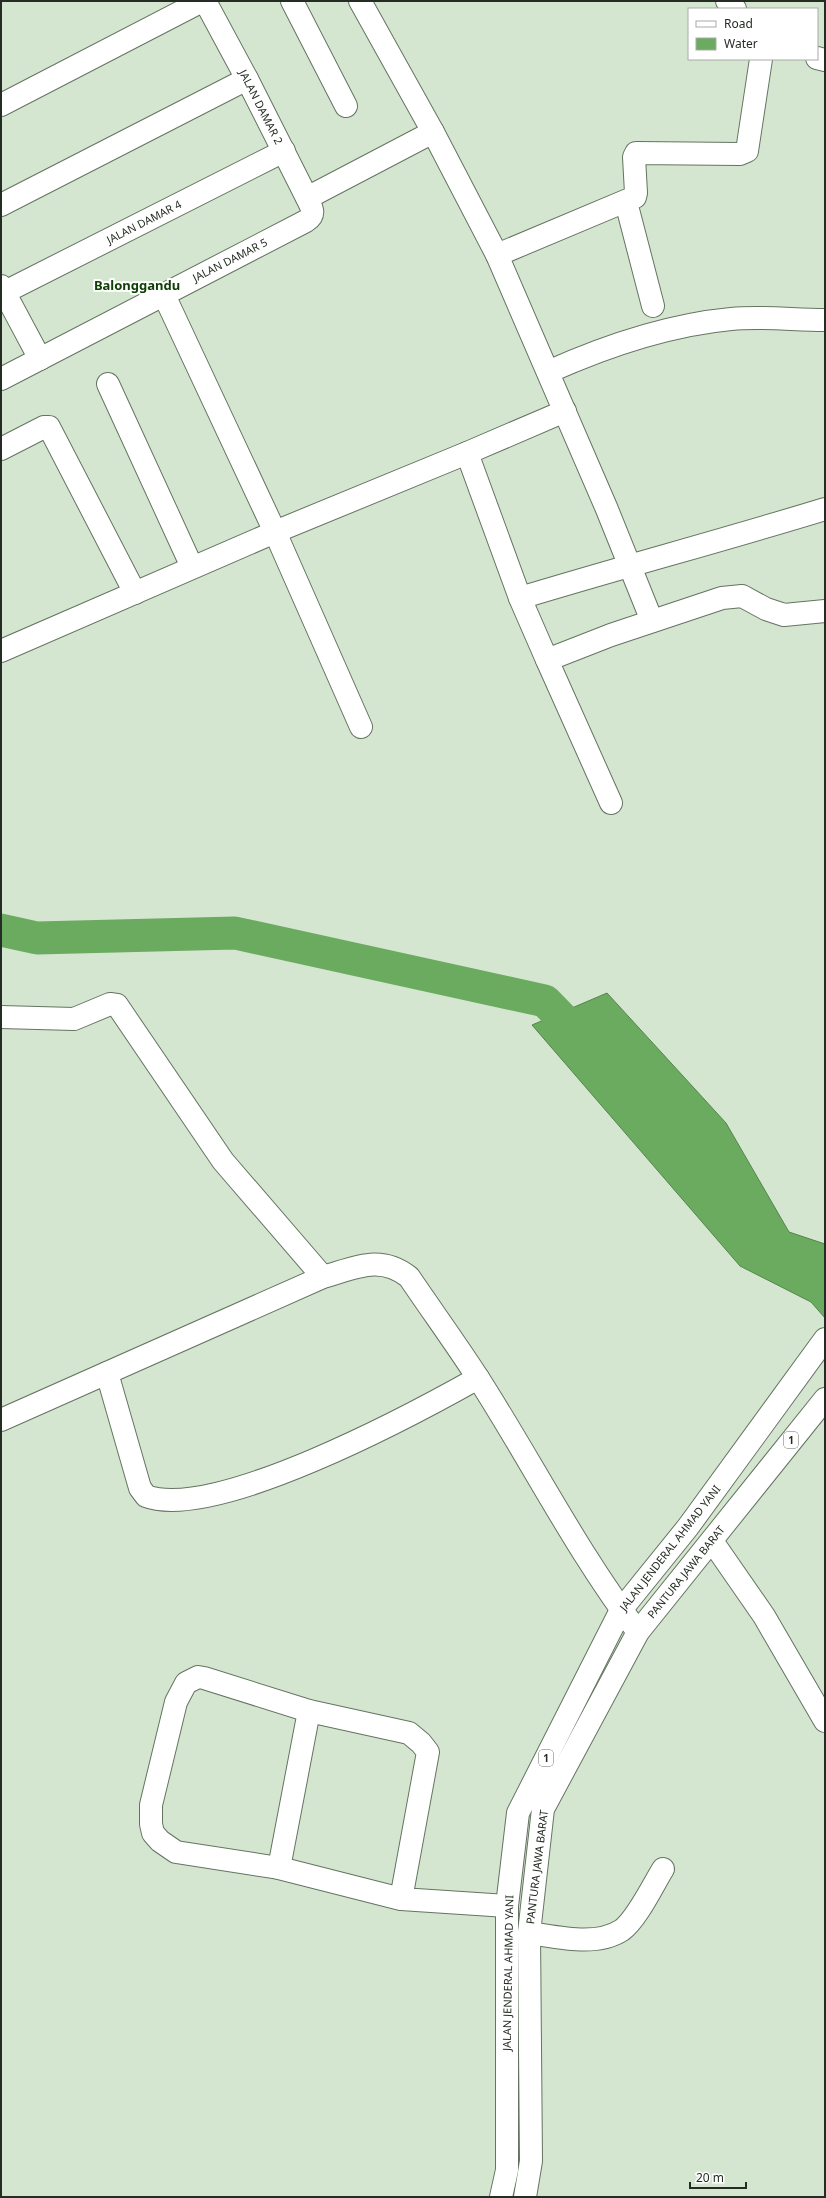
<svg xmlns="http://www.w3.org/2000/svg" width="826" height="2198" viewBox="0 0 826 2198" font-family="'Noto Sans',sans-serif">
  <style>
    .water { fill: #6bab60; stroke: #56854e }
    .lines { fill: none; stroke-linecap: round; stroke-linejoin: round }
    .river { stroke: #6bab60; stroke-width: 33 }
    .minor-casing { stroke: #647461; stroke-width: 24 }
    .highway-casing { stroke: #647461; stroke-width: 24 }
    .minor { stroke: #fff; stroke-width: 22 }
    .highway { stroke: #fff; stroke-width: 22 }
    .labels { text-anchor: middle; stroke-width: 4; stroke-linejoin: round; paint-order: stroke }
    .shield { fill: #fff; stroke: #666b66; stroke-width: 1 }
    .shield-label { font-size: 10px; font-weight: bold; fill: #252c24 }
    .street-label { font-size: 11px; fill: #252c24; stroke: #fff }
    .quarter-label { font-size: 13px; font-weight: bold; fill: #0f4005; stroke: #fff }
  </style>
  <rect width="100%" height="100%" fill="#d4e6d0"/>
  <path class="water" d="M 607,993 L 726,1123 L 789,1232 L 825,1244 L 825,1318 L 811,1302 L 740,1266 L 532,1025 Z"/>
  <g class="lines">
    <path class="river" d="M 1,930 L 37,938 L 235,933 L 545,1001 L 589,1046"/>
    <defs>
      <g id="minor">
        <path d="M 292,1 L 346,106"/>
        <path d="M 360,1 L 433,132 L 497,255 L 606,507 L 652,621"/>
        <path d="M 727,1 L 735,9"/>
        <path d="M 817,58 L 825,60"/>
        <path d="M 1,105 L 202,1"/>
        <path d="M 307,198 L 433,132"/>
        <path d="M 626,202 L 653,306"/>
        <path d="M 1,205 L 247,79"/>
        <path d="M 497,255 L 635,197 L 636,193 L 634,157 L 636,153 L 740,154 L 747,151 L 761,59"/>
        <path d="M 1,286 L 40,359"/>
        <path d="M 1,294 L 284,151"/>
        <path d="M 164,295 L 275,532 L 361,727"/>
        <path d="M 548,372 C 606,346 667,325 731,319 C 762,316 794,320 825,320"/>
        <path d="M 1,379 L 306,221 C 317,214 311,207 307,198 L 247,79 L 205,1"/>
        <path d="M 108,384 L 192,567"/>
        <path d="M 1,449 L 44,427 L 49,427 L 135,593"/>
        <path d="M 467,453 L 520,598 L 547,660 L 611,635 L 722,598 L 742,596 L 766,609 L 784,615 L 825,611"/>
        <path d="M 520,598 C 622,567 724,540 825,509"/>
        <path d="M 1,651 L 275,532 L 467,453 L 565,411"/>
        <path d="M 547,660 L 611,803"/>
        <path d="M 1,1017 L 74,1019 L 110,1004 L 117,1005 L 223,1161 L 323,1277"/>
        <path d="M 107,1373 L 140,1488 L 146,1496 C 214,1522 414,1414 478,1378"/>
        <path d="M 1,1420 L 323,1277 C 355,1268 380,1254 409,1277 C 432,1311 456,1344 478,1378 C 532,1462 577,1552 638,1632"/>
        <path d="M 712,1541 L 764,1616 L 825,1721"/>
        <path d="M 279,1868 L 309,1711"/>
        <path d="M 401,1899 L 428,1752 L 421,1743 L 409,1733 L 309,1711 L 204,1678 L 198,1677 L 186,1683 L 176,1702 L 151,1805 L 151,1824 L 153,1833 L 160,1841 L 176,1852 L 279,1868 L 401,1899 L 507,1906"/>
        <path d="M 529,1933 C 558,1937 596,1947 622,1930 C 637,1919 653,1885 663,1869"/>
      </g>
      <g id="highway">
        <path d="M 501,2197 L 507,2170 L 507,1906 L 518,1813 L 621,1610 L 688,1527 L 825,1339"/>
        <path d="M 525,2197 L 531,2161 L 529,1933 L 543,1809 L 638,1632 L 825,1399"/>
      </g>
    </defs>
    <use href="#minor" class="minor-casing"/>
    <use href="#highway" class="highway-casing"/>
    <use href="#minor" class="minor"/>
    <use href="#highway" class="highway"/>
  </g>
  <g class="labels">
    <g class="shield">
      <rect x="784" y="1432" width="14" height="16" rx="3"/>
      <rect x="539" y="1750" width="14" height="16" rx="3"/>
    </g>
    <g class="shield-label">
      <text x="791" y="1444">1</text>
      <text x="546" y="1762">1</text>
    </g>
    <g class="street-label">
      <text transform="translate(261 107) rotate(63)" y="4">JALAN DAMAR 2</text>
      <text transform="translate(144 222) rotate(-27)" y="4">JALAN DAMAR 4</text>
      <text transform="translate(230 260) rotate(-27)" y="4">JALAN DAMAR 5</text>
      <text transform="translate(670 1548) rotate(-52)" y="4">JALAN JENDERAL AHMAD YANI</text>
      <text transform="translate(686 1572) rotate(-51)" y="4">PANTURA JAWA BARAT</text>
      <text transform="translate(537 1867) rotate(-83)" y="4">PANTURA JAWA BARAT</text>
      <text transform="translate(508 1973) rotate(-89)" y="4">JALAN JENDERAL AHMAD YANI</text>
    </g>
    <g class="quarter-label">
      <text x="137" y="290">Balonggandu</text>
    </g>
  </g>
  <rect width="826" height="2198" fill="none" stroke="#252c24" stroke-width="4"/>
  <rect x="688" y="8" width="130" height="52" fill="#ffffff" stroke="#a8aba7"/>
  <rect x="696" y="21" width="20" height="6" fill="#ffffff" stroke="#a8aba7"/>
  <text x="724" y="28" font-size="12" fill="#252c24">Road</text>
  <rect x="696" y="38" width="20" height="12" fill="#6bab60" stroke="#a8aba7"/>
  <text x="724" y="48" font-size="12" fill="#252c24">Water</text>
  <path d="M690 2182v6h56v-6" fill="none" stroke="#252c24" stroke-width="2"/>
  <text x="696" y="2182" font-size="12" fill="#252c24" stroke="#ffffff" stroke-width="3" paint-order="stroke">20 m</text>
</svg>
